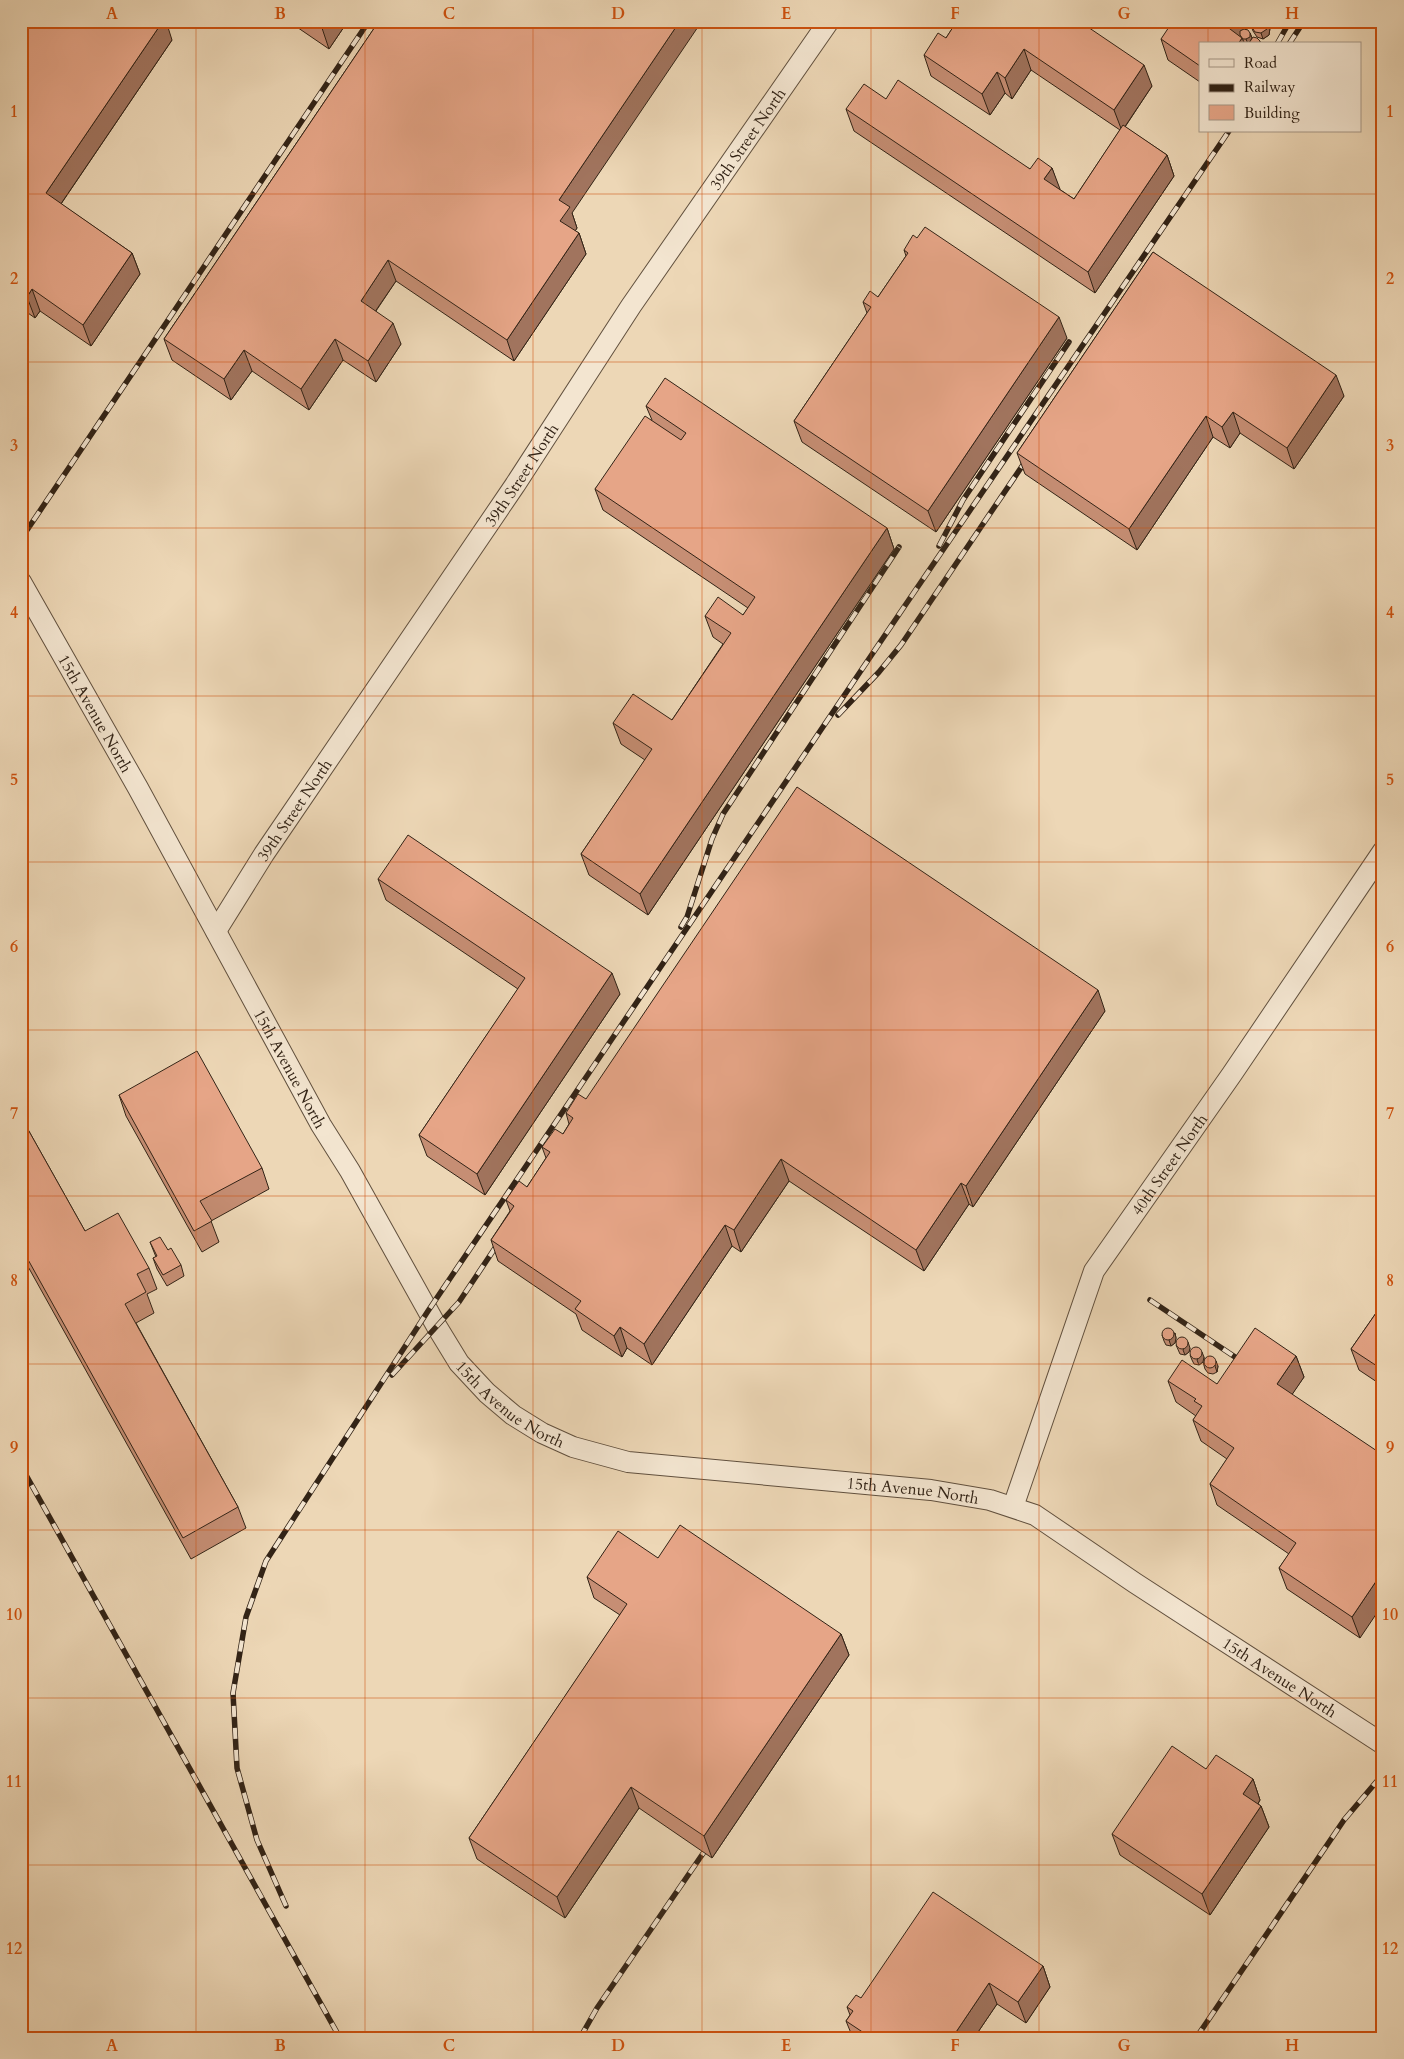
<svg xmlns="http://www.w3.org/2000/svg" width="1404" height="2059" viewBox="0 0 1404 2059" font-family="Cardo,serif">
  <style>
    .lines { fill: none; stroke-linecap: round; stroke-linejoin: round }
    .minor-casing { stroke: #61503e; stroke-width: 22 }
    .minor { stroke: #f3e5d0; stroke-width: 20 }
    .rail-casing { stroke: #322316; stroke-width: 5.5 }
    .rail { stroke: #f3e5d0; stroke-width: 4; stroke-dasharray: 11; stroke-linecap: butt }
    .wall { fill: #c68e74; stroke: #322316 }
    .shaded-wall { fill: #a1745e; stroke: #322316 }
    .building { fill: #e6a587; stroke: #322316 }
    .grid { fill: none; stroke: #cd510e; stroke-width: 1; stroke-opacity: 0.55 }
    .labels { text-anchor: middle; stroke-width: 4.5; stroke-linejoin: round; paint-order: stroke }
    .street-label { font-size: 16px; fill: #322316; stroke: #f3e5d0 }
    .neatline { fill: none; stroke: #cd510e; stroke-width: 2 }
    .grid-label { font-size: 16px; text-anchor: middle; font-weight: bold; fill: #cd510e }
  </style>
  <rect width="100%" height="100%" fill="#edd7b6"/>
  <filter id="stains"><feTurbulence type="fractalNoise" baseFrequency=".004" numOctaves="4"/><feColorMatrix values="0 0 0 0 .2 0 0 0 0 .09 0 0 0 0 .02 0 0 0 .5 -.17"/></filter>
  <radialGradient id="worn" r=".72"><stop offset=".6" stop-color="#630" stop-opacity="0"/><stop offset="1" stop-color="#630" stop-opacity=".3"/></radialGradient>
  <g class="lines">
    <defs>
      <g id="minor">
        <path id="s1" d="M 21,582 L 138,788 L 321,1125 L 350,1171 L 437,1327 L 459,1363 L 487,1393 L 513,1415 L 542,1433 L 573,1447 L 628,1462 L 931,1490 L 990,1500 L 1035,1515 L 1135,1583 L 1383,1744"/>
        <path id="s2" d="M 216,931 L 264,854 L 515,485 L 631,306 L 829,21"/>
        <path id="s3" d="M 1013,1507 L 1094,1271 L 1232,1074 L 1383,851"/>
      </g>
    </defs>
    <use href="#minor" class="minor-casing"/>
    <use href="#minor" class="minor"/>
    <defs>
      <g id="rail">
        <path d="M 1277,44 L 1290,21"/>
        <path d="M 1289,44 L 1304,21"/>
        <path d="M 21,539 L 369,21"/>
        <path d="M 939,546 L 963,500 L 1069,342"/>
        <path d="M 838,715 L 879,672 L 901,645 L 1029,456"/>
        <path d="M 681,927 L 687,917 L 712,839 L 723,814 L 899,547"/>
        <path d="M 1150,1300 L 1247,1365"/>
        <path d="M 392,1375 L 459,1302 L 501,1239"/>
        <path d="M 21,1466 L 340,2038"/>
        <path d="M 286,1906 L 257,1840 L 237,1768 L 233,1693 L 246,1617 L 266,1561 L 428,1311 L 904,607 L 1229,131"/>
        <path d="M 580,2038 L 597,2008 L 704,1852"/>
        <path d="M 1196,2038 L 1344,1820 L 1383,1774"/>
      </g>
    </defs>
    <use href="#rail" class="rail-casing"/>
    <use href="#rail" class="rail"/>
  </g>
  <g class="wall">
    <path d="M 21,21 L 172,40 L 61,204 L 132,253 L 140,274 L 91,346 L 40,311 L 35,318 L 21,308 Z"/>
    <path d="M 288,21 L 348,21 L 329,49 Z"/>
    <path d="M 379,21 L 572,213 L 577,228 L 575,231 L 579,233 L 586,254 L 514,361 L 396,281 L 376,311 L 401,344 L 376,382 L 343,360 L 309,410 L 252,371 L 231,400 L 172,360 L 164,339 Z"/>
    <path d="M 957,21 L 1152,86 L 1125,127 L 1167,155 L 1174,176 L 1095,293 L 854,131 L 846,109 L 886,99 L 1030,169 L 1052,168 L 1059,189 L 1074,199 L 1120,130 L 1031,70 L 1012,99 L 1005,93 L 990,115 L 931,76 L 924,55 L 946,38 Z"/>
    <path d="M 1269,23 L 1270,28 L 1269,35 L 1263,39 L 1257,37 L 1253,31 L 1251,26 Z"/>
    <path d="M 1248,26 L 1245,29 L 1250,33 L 1252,38 L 1260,41 L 1261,44 L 1200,44 L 1200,82 L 1168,60 L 1161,39 Z"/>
    <path d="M 904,250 L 1067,338 L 936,532 L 802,442 L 794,421 L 867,313 L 863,302 L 878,297 L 906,256 Z"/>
    <path d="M 1153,252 L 1344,396 L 1294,469 L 1240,433 L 1230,448 L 1213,437 L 1137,550 L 1025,474 L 1017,453 Z"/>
    <path d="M 646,406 L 887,528 L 894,549 L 648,915 L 589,875 L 581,854 L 645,760 L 621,744 L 613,723 L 672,720 L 723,644 L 713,637 L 705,616 L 743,615 L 748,608 L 603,510 L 595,489 L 652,420 Z"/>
    <path d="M 378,879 L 620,994 L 485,1195 L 427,1156 L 419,1135 L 518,989 L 386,900 Z"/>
    <path d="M 1105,1011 L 973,1207 L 969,1204 L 924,1271 L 789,1181 L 741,1252 L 732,1246 L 652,1365 L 627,1348 L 622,1357 L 582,1330 L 576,1314 L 498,1261 L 491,1240 L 510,1211 L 506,1200 L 527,1187 L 546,1158 L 542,1147 L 563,1134 L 569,1124 L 566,1113 Z"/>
    <path d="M 119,1095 L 262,1168 L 269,1189 L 211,1221 L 219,1242 L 202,1252 L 126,1116 Z"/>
    <path d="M 21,1117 L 85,1231 L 149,1268 L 157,1289 L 147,1294 L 154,1313 L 136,1323 L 238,1507 L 246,1528 L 191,1559 L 21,1254 Z"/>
    <path d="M 150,1242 L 168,1250 L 181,1265 L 184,1276 L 167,1286 L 157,1269 L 153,1258 L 156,1257 Z"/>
    <path d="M 1383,1303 L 1383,1386 L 1359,1370 L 1351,1349 Z"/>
    <path d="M 1175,1333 L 1176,1338 L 1175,1343 L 1171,1346 L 1166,1345 L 1164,1341 L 1162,1335 Z"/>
    <path d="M 1176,1345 L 1190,1348 L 1189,1352 L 1185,1355 L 1180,1354 Z"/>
    <path d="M 1190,1355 L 1204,1357 L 1204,1359 L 1218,1366 L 1217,1372 L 1213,1374 L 1208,1373 L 1205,1369 L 1203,1362 L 1199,1365 L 1194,1364 L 1192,1360 Z"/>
    <path d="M 1296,1356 L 1304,1377 L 1292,1394 L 1360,1638 L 1287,1589 L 1279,1568 L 1289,1554 L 1217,1505 L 1210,1484 L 1227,1459 L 1201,1441 L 1193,1420 L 1196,1416 L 1176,1402 L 1168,1381 L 1217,1384 Z"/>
    <path d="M 658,1558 L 841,1634 L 849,1655 L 712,1858 L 639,1808 L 565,1918 L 477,1859 L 469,1838 L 620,1615 L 594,1598 L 587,1577 Z"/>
    <path d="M 1206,1769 L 1253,1779 L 1260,1800 L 1258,1804 L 1261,1806 L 1269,1827 L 1210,1915 L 1120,1855 L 1112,1834 Z"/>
    <path d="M 1043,1966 L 1050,1987 L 1026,2023 L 997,2004 L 974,2038 L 853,2038 L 846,2021 L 850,2015 L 847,2007 L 861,1998 Z"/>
  </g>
  <g class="shaded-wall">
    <path d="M 163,21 L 166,21 L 172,40 L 54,214 L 46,193 Z"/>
    <path d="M 326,21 L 348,21 L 329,49 L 322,28 Z"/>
    <path d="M 680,21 L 702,21 L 572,213 L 577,228 L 568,242 L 560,221 L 559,200 Z"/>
    <path d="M 1229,21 L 1246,21 L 1248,26 L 1236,44 L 1226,26 Z"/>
    <path d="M 1269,23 L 1270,28 L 1269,35 L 1263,39 L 1261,33 Z"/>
    <path d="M 1250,33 L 1252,38 L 1249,44 L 1248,44 L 1246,39 Z"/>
    <path d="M 1242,38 L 1245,44 L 1238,44 Z"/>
    <path d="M 1024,49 L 1031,70 L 1012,99 L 1005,78 Z"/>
    <path d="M 1144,65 L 1152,86 L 1122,131 L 1114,110 Z"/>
    <path d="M 997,72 L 1005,93 L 990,115 L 982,94 Z"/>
    <path d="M 1167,155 L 1174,176 L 1095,293 L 1088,272 Z"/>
    <path d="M 1052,168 L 1060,189 L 1052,200 L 1044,179 Z"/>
    <path d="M 579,233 L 586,254 L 514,361 L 507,340 Z"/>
    <path d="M 132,253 L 140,274 L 91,346 L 83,325 Z"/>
    <path d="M 388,260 L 396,281 L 368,322 L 361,301 Z"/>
    <path d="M 32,289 L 40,311 L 35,318 L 27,297 Z"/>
    <path d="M 1059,317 L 1067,338 L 936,532 L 928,511 Z"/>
    <path d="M 393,323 L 401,344 L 376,382 L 368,361 Z"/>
    <path d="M 335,339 L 343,360 L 309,410 L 301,389 Z"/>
    <path d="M 244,350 L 252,371 L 231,400 L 224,379 Z"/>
    <path d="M 1336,375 L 1344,396 L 1294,469 L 1287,448 Z"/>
    <path d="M 1233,412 L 1240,433 L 1230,448 L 1222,427 Z"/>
    <path d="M 1206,416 L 1213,437 L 1137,550 L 1129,529 Z"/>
    <path d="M 887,528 L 894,549 L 648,915 L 640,894 Z"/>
    <path d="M 612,973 L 620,994 L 485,1195 L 477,1174 Z"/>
    <path d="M 1098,990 L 1105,1011 L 973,1207 L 966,1186 Z"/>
    <path d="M 781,1159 L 789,1181 L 741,1252 L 734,1230 Z"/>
    <path d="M 961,1183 L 969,1204 L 924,1271 L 916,1250 Z"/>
    <path d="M 725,1225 L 732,1246 L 652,1365 L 644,1344 Z"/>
    <path d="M 620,1327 L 627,1348 L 622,1357 L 614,1336 Z"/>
    <path d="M 1175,1333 L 1176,1338 L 1175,1343 L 1171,1346 L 1169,1340 Z"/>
    <path d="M 1188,1342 L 1190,1348 L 1189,1352 L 1185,1355 L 1183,1350 Z"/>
    <path d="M 1202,1352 L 1204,1357 L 1203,1362 L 1199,1365 L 1197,1360 Z"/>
    <path d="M 1296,1356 L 1304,1377 L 1285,1405 L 1277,1384 Z"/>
    <path d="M 1216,1361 L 1218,1366 L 1217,1372 L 1215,1366 Z"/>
    <path d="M 1383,1571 L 1383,1604 L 1360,1638 L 1352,1617 Z"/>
    <path d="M 841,1634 L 849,1655 L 712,1858 L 704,1836 Z"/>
    <path d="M 1253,1779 L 1260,1800 L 1251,1815 L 1243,1794 Z"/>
    <path d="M 631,1787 L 639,1808 L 565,1918 L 557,1897 Z"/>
    <path d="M 1261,1806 L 1269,1827 L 1210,1915 L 1202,1894 Z"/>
    <path d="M 1043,1966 L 1050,1987 L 1026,2023 L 1018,2002 Z"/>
    <path d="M 989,1983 L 997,2004 L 974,2038 L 952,2038 Z"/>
  </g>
  <g class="building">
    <path d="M 21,21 L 163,21 L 46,193 L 132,253 L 83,325 L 32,289 L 27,297 L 21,293 Z"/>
    <path d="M 312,21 L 326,21 L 322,28 Z"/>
    <path d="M 379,21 L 680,21 L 559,200 L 570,207 L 560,221 L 579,233 L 507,340 L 388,260 L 361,301 L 393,323 L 368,361 L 335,339 L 301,389 L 244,350 L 224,379 L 164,339 Z"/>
    <path d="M 957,21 L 1079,21 L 1144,65 L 1114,110 L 1024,49 L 1005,78 L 997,72 L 982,94 L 924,55 L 938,33 L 946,38 Z"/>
    <path d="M 1173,21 L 1229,21 L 1226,26 L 1242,38 L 1238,44 L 1200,44 L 1200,66 L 1161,39 Z"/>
    <path d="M 1252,21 L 1268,21 L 1269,23 L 1267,29 L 1261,33 L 1255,32 L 1251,26 Z"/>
    <path d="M 1244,29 L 1248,30 L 1250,33 L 1250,37 L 1246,39 L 1243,39 L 1240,35 L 1240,31 Z"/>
    <path d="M 1253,37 L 1257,38 L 1260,41 L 1259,44 L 1249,44 L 1249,43 Z"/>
    <path d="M 898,80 L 1030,169 L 1038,158 L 1052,168 L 1044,179 L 1074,199 L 1123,125 L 1167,155 L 1088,272 L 846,109 L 864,84 L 886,99 Z"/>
    <path d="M 925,227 L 1059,317 L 928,511 L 794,421 L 871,307 L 863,302 L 870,291 L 878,297 L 908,253 L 904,250 L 913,235 L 917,238 Z"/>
    <path d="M 1153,252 L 1336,375 L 1287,448 L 1233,412 L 1222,427 L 1206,416 L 1129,529 L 1017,453 Z"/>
    <path d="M 665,378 L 887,528 L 640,894 L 581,854 L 652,749 L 613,723 L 633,694 L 672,720 L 731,633 L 705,616 L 718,597 L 743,615 L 755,597 L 595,489 L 645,416 L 681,440 L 686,433 L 646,406 Z"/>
    <path d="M 797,787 L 1098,990 L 966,1186 L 961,1183 L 916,1250 L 781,1159 L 734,1230 L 725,1225 L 644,1344 L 620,1327 L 614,1336 L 575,1309 L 581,1301 L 491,1240 L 514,1206 L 506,1200 L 519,1181 L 527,1187 L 550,1152 L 542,1147 L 555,1129 L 563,1134 L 573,1118 L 566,1113 L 578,1094 L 586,1099 Z"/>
    <path d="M 408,835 L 612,973 L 477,1174 L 419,1135 L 525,978 L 378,879 Z"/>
    <path d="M 197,1051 L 262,1168 L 200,1201 L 212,1221 L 194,1231 L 119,1095 Z"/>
    <path d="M 21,1117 L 85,1231 L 118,1213 L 149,1268 L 137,1274 L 146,1292 L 125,1304 L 238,1507 L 183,1538 L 21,1247 Z"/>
    <path d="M 160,1237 L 168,1250 L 171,1248 L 181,1265 L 163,1275 L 153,1258 L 157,1256 L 150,1242 Z"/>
    <path d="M 1383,1303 L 1383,1370 L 1351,1349 Z"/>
    <circle cx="1168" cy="1334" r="6"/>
    <path d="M 1255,1328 L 1296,1356 L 1277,1384 L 1383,1455 L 1383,1571 L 1352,1617 L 1279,1568 L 1296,1543 L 1210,1484 L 1234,1448 L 1193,1420 L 1202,1406 L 1194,1401 L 1196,1399 L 1168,1381 L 1182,1360 L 1217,1384 Z"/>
    <circle cx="1182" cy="1343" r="6"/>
    <circle cx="1196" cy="1353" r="6"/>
    <circle cx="1210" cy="1362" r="6"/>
    <path d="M 680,1525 L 841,1634 L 704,1836 L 631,1787 L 557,1897 L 469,1838 L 627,1604 L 587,1577 L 618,1531 L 658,1558 Z"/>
    <path d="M 1172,1746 L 1206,1769 L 1216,1755 L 1253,1779 L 1243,1794 L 1261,1806 L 1202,1894 L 1112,1834 Z"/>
    <path d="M 933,1892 L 1043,1966 L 1018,2002 L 989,1983 L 952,2038 L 866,2038 L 867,2035 L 846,2021 L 853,2011 L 847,2007 L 856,1995 L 861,1998 Z"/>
  </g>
  <path class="grid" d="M 196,21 L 196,2038M 365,21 L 365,2038M 533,21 L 533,2038M 702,21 L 702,2038M 871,21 L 871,2038M 1039,21 L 1039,2038M 1208,21 L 1208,44M 1208,131 L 1208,2038M 21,194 L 1383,194M 21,362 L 1383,362M 21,528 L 1383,528M 21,696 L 1383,696M 21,862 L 1383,862M 21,1030 L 1383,1030M 21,1196 L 1383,1196M 21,1364 L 1383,1364M 21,1530 L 1383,1530M 21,1698 L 1383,1698M 21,1865 L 1383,1865"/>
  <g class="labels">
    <g class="street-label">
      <text dy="6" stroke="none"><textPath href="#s2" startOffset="954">39th Street North</textPath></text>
      <text dy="6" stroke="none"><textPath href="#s2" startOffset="549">39th Street North</textPath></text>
      <text dy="6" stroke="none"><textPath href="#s1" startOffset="151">15th Avenue North</textPath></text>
      <text dy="6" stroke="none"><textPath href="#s2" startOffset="144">39th Street North</textPath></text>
      <text dy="6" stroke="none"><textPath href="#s1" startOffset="556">15th Avenue North</textPath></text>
      <text dy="6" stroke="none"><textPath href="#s3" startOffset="380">40th Street North</textPath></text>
      <text dy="6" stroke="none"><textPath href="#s1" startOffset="962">15th Avenue North</textPath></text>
      <text dy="6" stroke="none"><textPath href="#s1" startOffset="1382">15th Avenue North</textPath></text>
      <text dy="6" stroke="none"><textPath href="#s1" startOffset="1801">15th Avenue North</textPath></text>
    </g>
  </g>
  <rect width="1404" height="2059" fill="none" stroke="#edd7b6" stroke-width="55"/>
  <rect x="1199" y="42" width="162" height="90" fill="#f3e5d0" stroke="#a69786"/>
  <rect x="1209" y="59" width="25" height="8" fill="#f3e5d0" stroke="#a69786"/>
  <text x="1244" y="68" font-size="15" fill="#322316">Road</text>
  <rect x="1209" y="84" width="25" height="8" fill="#322316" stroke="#a69786"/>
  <text x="1244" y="92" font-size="15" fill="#322316">Railway</text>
  <rect x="1209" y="105" width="25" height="15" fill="#e6a587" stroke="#a69786"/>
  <text x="1244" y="118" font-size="15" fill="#322316">Building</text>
  <rect x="28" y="28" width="1348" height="2004" class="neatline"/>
  <g class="grid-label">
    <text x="112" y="19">A</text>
    <text x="280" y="19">B</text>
    <text x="449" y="19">C</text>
    <text x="618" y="19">D</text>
    <text x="786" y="19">E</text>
    <text x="955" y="19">F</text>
    <text x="1124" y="19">G</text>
    <text x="1292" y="19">H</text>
    <text x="14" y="117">1</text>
    <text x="1390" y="117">1</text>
    <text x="14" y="284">2</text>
    <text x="1390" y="284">2</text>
    <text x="14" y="451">3</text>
    <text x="1390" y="451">3</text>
    <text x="14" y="618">4</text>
    <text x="1390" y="618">4</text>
    <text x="14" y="785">5</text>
    <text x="1390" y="785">5</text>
    <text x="14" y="952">6</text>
    <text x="1390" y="952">6</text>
    <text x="14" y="1119">7</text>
    <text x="1390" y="1119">7</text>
    <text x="14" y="1286">8</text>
    <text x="1390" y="1286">8</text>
    <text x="14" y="1453">9</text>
    <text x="1390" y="1453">9</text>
    <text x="14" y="1620">10</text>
    <text x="1390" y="1620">10</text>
    <text x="14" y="1787">11</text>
    <text x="1390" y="1787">11</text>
    <text x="14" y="1954">12</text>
    <text x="1390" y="1954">12</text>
    <text x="112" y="2051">A</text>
    <text x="280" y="2051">B</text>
    <text x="449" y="2051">C</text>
    <text x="618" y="2051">D</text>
    <text x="786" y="2051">E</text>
    <text x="955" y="2051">F</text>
    <text x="1124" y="2051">G</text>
    <text x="1292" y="2051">H</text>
  </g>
  <rect width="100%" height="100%" filter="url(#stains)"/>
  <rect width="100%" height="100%" fill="url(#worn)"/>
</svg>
